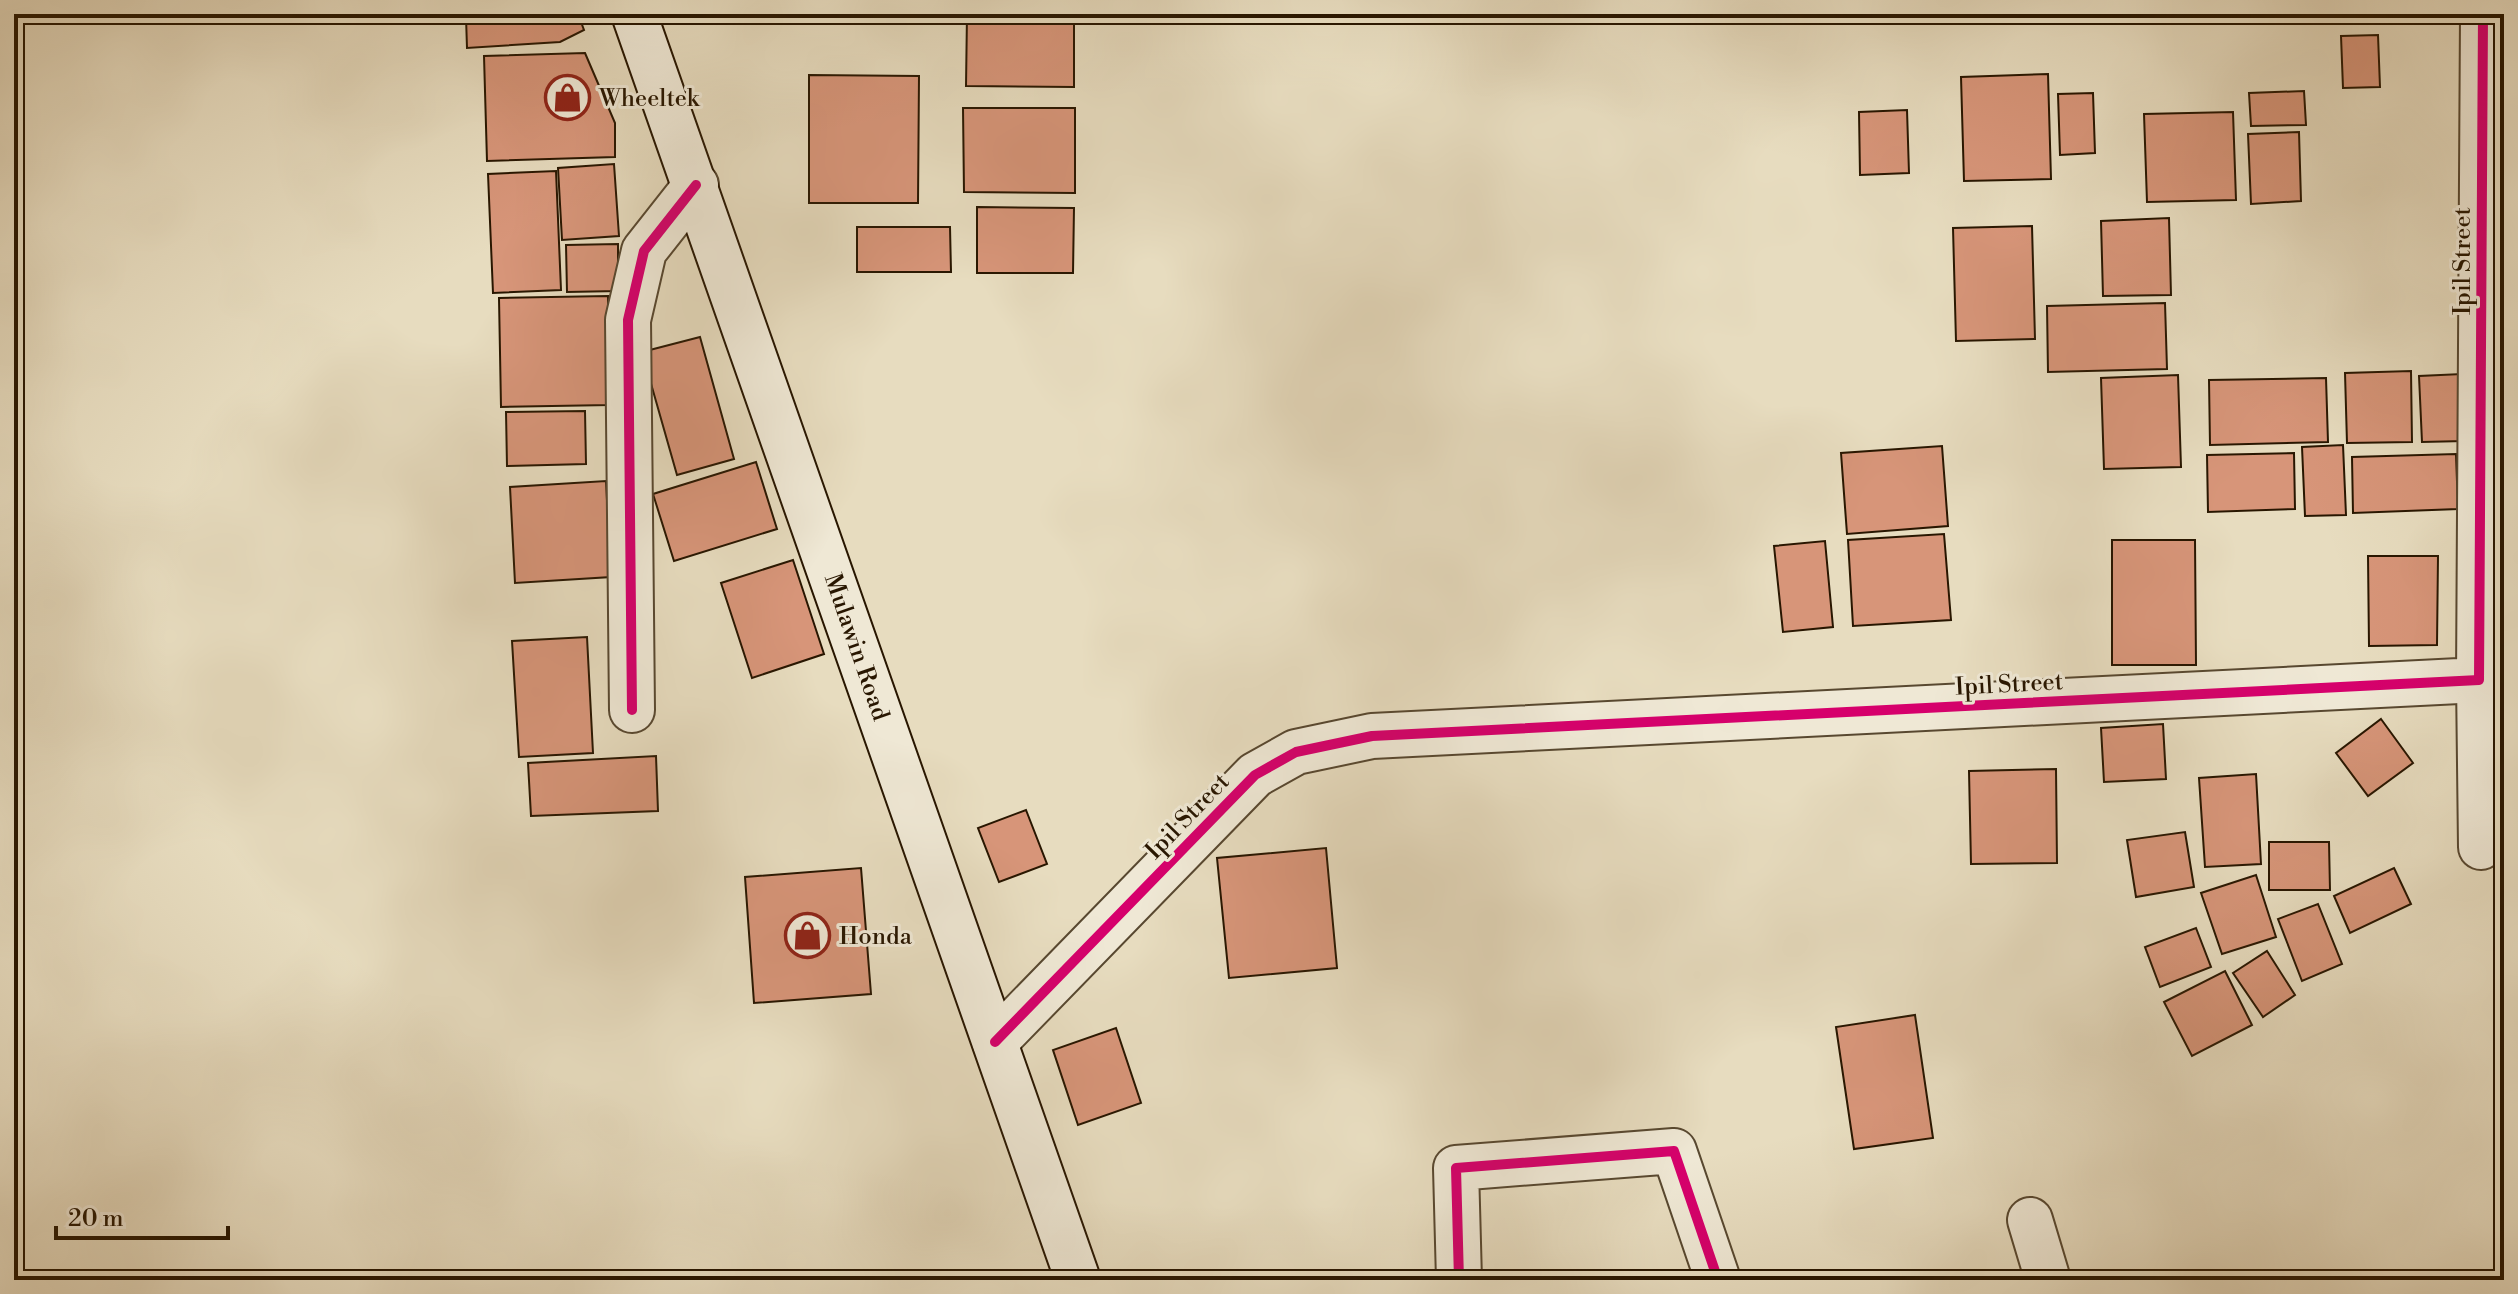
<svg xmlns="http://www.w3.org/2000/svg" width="2518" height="1294" viewBox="0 0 2518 1294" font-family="'Libre Bodoni',serif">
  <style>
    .building { fill: #d79579; stroke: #281600; stroke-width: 2 }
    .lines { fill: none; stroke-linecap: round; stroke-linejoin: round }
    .minor-casing { stroke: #584830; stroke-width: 48 }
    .secondary-casing { stroke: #281600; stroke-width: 48 }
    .minor { stroke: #efe8d5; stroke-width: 44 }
    .secondary { stroke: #efe8d5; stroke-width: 44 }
    .cycleway-casing { stroke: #efe8d5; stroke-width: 15 }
    .cycleway { stroke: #d6006c; stroke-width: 10 }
    .labels { text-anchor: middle; stroke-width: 6; stroke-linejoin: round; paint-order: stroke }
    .poi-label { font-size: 24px; fill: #281600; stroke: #efe8d5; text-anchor: start }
    .street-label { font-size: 24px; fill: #281600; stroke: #efe8d5 }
  </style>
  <rect width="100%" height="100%" fill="#e7dcbf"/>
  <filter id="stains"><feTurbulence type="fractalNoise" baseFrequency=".0025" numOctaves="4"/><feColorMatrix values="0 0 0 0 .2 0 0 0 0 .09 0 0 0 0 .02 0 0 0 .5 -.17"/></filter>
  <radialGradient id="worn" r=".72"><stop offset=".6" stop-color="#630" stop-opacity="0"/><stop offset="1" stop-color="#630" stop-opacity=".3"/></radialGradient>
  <g class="building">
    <path d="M 516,14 L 578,14 L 584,30 L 560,42 L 467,48 L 466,17 Z"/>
    <path d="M 967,14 L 1074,14 L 1074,87 L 966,86 Z"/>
    <path d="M 2378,35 L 2380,87 L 2343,88 L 2341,36 Z"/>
    <path d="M 585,53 L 615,123 L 615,157 L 487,161 L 484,56 Z"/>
    <path d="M 2048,74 L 2051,179 L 1964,181 L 1961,77 Z"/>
    <path d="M 809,75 L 919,76 L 918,203 L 809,203 Z"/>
    <path d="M 2304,91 L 2306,125 L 2251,126 L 2249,93 Z"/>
    <path d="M 2093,93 L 2095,153 L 2060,155 L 2058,94 Z"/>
    <path d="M 963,108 L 1075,108 L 1075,193 L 964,192 Z"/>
    <path d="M 1907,110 L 1909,173 L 1860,175 L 1859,112 Z"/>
    <path d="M 2233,112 L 2236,200 L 2147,202 L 2144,114 Z"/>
    <path d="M 2299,132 L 2301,201 L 2251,204 L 2248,134 Z"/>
    <path d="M 614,164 L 619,236 L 562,240 L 558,168 Z"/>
    <path d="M 556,171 L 561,290 L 493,293 L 488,174 Z"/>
    <path d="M 977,207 L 1074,208 L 1073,273 L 977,273 Z"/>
    <path d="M 2169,218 L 2171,295 L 2103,296 L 2101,221 Z"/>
    <path d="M 2032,226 L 2035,339 L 1956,341 L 1953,228 Z"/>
    <path d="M 857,227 L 950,227 L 951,272 L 857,272 Z"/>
    <path d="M 618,244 L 618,291 L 567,292 L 566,245 Z"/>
    <path d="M 608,296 L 610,405 L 501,407 L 499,298 Z"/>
    <path d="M 2165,303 L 2167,369 L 2048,372 L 2047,306 Z"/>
    <path d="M 700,337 L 734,459 L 677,475 L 642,352 Z"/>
    <path d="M 2411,371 L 2412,442 L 2347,443 L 2345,373 Z"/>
    <path d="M 2462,374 L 2464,441 L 2422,442 L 2419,376 Z"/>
    <path d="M 2178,375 L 2181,467 L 2104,469 L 2101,378 Z"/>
    <path d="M 2326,378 L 2328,442 L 2210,445 L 2209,380 Z"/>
    <path d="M 585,411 L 586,464 L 507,466 L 506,412 Z"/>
    <path d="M 2343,445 L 2346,515 L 2305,516 L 2302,447 Z"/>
    <path d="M 1942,446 L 1948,526 L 1847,534 L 1841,453 Z"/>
    <path d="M 2294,453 L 2295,509 L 2208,512 L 2207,455 Z"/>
    <path d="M 2456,454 L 2458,509 L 2353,513 L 2352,457 Z"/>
    <path d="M 756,462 L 777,529 L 674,561 L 653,494 Z"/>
    <path d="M 606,481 L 611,577 L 515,583 L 510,487 Z"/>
    <path d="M 1944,534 L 1951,620 L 1853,626 L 1848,540 Z"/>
    <path d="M 2112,540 L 2195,540 L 2196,665 L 2112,665 Z"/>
    <path d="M 1825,541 L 1833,627 L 1783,632 L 1774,546 Z"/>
    <path d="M 2368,556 L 2438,556 L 2437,645 L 2369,646 Z"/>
    <path d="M 793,560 L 824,654 L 752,678 L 721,583 Z"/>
    <path d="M 587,637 L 593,753 L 519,757 L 512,641 Z"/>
    <path d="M 2501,650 L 2504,650 L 2504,769 L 2503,769 Z"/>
    <path d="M 2381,719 L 2413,763 L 2368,796 L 2336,753 Z"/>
    <path d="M 2163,724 L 2166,779 L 2104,782 L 2101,728 Z"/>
    <path d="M 656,756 L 658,811 L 531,816 L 528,763 Z"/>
    <path d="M 2056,769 L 2057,863 L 1971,864 L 1969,771 Z"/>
    <path d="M 2256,774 L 2261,864 L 2205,867 L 2199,778 Z"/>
    <path d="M 1026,810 L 1047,864 L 999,882 L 978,828 Z"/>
    <path d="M 2185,832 L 2194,887 L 2136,897 L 2127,840 Z"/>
    <path d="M 2269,842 L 2329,842 L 2330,890 L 2269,890 Z"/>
    <path d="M 1326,848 L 1337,968 L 1229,978 L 1217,858 Z"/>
    <path d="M 861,868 L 871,994 L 754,1003 L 745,877 Z"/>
    <path d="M 2394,868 L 2411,904 L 2350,933 L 2334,896 Z"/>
    <path d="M 2256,875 L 2276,937 L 2222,954 L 2201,893 Z"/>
    <path d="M 2318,904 L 2342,964 L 2302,981 L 2278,919 Z"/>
    <path d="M 2196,928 L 2211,967 L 2160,987 L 2145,947 Z"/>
    <path d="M 2267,951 L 2295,995 L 2263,1017 L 2233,973 Z"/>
    <path d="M 2225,971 L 2252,1025 L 2192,1056 L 2164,1002 Z"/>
    <path d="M 1915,1015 L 1933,1138 L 1854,1149 L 1836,1027 Z"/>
    <path d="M 1116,1028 L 1141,1103 L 1078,1125 L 1053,1050 Z"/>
  </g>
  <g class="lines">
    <defs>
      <g id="minor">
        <path d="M 2479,680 L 2481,847"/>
        <path d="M 632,710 L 628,320 L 644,251 L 696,185"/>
        <path d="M 995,1042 L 1255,775 L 1296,752 L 1372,736 L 2479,680 L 2483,14"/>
        <path d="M 2030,1220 L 2048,1280"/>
        <path d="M 1459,1280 L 1456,1168 L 1674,1151 L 1718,1280"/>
      </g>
      <path id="secondary" d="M 634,14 L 1078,1280"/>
    </defs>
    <use href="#minor" class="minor-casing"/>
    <use href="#secondary" class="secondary-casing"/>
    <use href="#minor" class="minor"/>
    <use href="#secondary" class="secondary"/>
    <defs>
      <g id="cycleway">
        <path d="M 632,710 L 628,320 L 644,251 L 696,185"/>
        <path d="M 995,1042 L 1255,775 L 1296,752 L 1372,736 L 2479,680 L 2483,14"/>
        <path d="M 1459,1280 L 1456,1168 L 1674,1151 L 1718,1280"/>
      </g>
    </defs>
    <use href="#cycleway" class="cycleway-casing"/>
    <use href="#cycleway" class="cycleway"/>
  </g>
  <defs>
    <symbol id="shop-ring" viewBox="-11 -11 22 22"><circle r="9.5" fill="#efe8d5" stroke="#8f2418" stroke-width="1.5"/><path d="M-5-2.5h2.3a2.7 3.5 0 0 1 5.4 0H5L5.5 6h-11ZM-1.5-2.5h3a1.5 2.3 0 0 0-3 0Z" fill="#8f2418"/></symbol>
  </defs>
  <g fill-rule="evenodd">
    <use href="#shop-ring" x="542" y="72" width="51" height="51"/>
    <use href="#shop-ring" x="782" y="910" width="51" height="51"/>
  </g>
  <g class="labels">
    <g class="poi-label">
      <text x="599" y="106">Wheeltek</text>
      <text x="839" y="944">Honda</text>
    </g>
    <g class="street-label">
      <text transform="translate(2462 261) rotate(-90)" y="8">Ipil Street</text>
      <text transform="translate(857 647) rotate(71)" y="8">Mulawin Road</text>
      <text transform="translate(2009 684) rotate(-3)" y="8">Ipil Street</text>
      <text transform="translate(1187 816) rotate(-46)" y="8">Ipil Street</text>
    </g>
  </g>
  <rect width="2518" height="1294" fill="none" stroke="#e7dcbf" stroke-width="48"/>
  <rect x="16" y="16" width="2486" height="1262" fill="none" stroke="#281600" stroke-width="4"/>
  <rect x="24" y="24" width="2470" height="1246" fill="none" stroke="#281600" stroke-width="2"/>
  <path d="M56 1226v12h172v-12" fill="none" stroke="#281600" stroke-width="4"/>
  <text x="68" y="1226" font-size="24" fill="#281600" stroke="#efe8d5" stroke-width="6" paint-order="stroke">20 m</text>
  <rect width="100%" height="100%" filter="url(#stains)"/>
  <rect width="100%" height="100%" fill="url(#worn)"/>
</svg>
